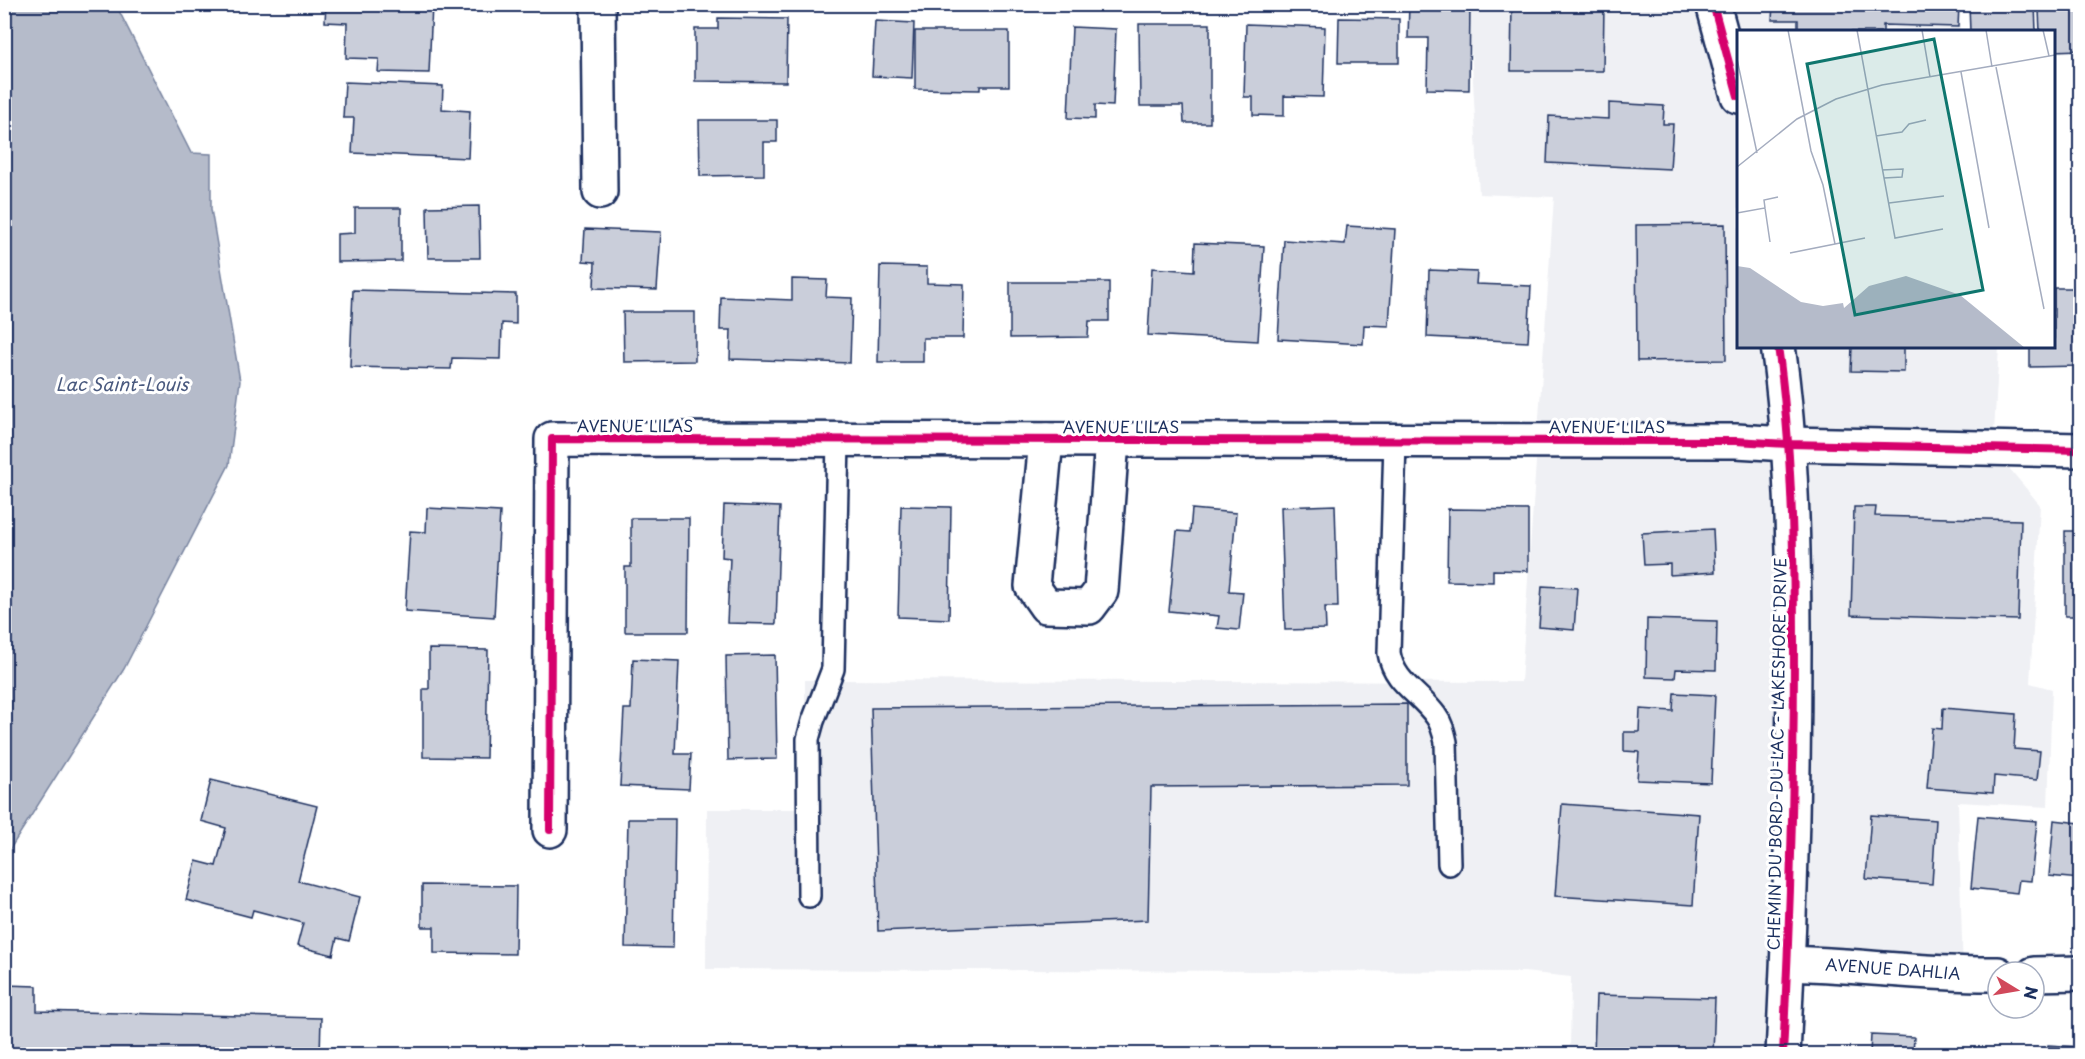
<svg xmlns="http://www.w3.org/2000/svg" width="2085" height="1059" viewBox="0 0 2085 1059" font-family="'Playpen Sans',sans-serif">
  <style>
    .built { fill: #eff0f4 }
    .water { fill: #b5bbca; stroke: #77839f; stroke-width: 1.5 }
    .building { fill: #caceda; stroke: #1b2f5e; stroke-width: 1.5 }
    .lines { fill: none; stroke-linecap: round; stroke-linejoin: round }
    .lane-casing { stroke: #1b2f5e; stroke-width: 26 }
    .street-casing { stroke: #1b2f5e; stroke-width: 38 }
    .secondary-casing { stroke: #1b2f5e; stroke-width: 38 }
    .lane { stroke: #fff; stroke-width: 21 }
    .street { stroke: #fff; stroke-width: 33 }
    .secondary { stroke: #fff; stroke-width: 33 }
    .cycleway-casing { stroke: #fff; stroke-width: 11 }
    .cycleway { stroke: #d6006c; stroke-width: 8 }
    .labels { text-anchor: middle; stroke-width: 6; stroke-linejoin: round; paint-order: stroke }
    .street-label { font-size: 16px; fill: #1b2f5e; stroke: #fff }
    .water-label { font-size: 18px; font-style: italic; fill: #49597e; stroke: #fff }
    .inset-road { fill: none; stroke: #a4acbf; stroke-width: 1.5 }
    .view { fill: #0f766e; fill-opacity: 0.15; stroke: #0f766e; stroke-width: 3 }
    .inset-edge { fill: none; stroke: #1b2f5e; stroke-width: 3 }
  </style>
  <rect width="100%" height="100%" fill="#fff"/>
  <filter id="ink" filterUnits="userSpaceOnUse"><feTurbulence type="fractalNoise" baseFrequency=".0167" numOctaves="2"/><feDisplacementMap in="SourceGraphic" scale="12" xChannelSelector="R" yChannelSelector="G"/><feConvolveMatrix kernelMatrix="1 2 1 2 8 2 1 2 1" color-interpolation-filters="sRGB"/></filter>
  <g filter="url(#ink)">
    <path class="built" d="M 1469,5 L 1960,5 L 1960,31 L 1738,32 L 1738,346 L 1999,347 L 1993,449 L 2040,505 L 2030,683 L 2052,689 L 2048,807 L 1958,802 L 1963,975 L 1788,963 L 1783,1054 L 1570,1054 L 1571,977 L 1524,972 L 706,969 L 707,809 L 805,809 L 805,680 L 1521,682 L 1554,197 L 1479,194 Z"/>
    <path class="water" d="M 5,4 L 116,5 L 191,153 L 211,154 L 211,209 L 240,381 L 229,465 L 124,669 L 5,857 Z"/>
    <g class="building">
      <path d="M 326,4 L 432,4 L 429,73 L 378,72 L 379,59 L 346,58 L 347,23 L 325,22 Z"/>
      <path d="M 1409,4 L 1470,4 L 1469,90 L 1427,89 L 1428,38 L 1408,38 Z"/>
      <path d="M 1512,4 L 1604,4 L 1603,71 L 1511,71 Z"/>
      <path d="M 1773,4 L 1959,4 L 1958,27 L 1883,25 L 1883,32 L 1798,32 L 1798,20 L 1772,20 Z"/>
      <path d="M 1969,4 L 2035,4 L 2036,32 L 1970,32 Z"/>
      <path d="M 2056,4 L 2080,4 L 2080,50 L 2054,51 L 2054,32 L 2040,32 L 2039,10 L 2056,10 Z"/>
      <path d="M 718,18 L 787,19 L 786,82 L 695,81 L 695,29 L 718,29 Z"/>
      <path d="M 1339,18 L 1399,19 L 1399,63 L 1338,63 Z"/>
      <path d="M 875,21 L 914,23 L 912,78 L 872,76 Z"/>
      <path d="M 1139,24 L 1210,24 L 1210,123 L 1184,123 L 1183,106 L 1140,106 Z"/>
      <path d="M 1246,24 L 1325,27 L 1323,97 L 1284,96 L 1284,116 L 1253,115 L 1253,97 L 1244,97 Z"/>
      <path d="M 1072,27 L 1116,29 L 1113,106 L 1095,105 L 1095,119 L 1068,118 Z"/>
      <path d="M 915,31 L 1009,31 L 1009,86 L 980,86 L 980,90 L 915,89 Z"/>
      <path d="M 345,82 L 443,86 L 442,109 L 470,111 L 468,158 L 352,153 L 354,118 L 343,118 Z"/>
      <path d="M 1609,103 L 1664,106 L 1663,124 L 1673,124 L 1670,169 L 1547,163 L 1549,116 L 1609,119 Z"/>
      <path d="M 699,120 L 777,120 L 777,142 L 764,142 L 764,175 L 700,176 Z"/>
      <path d="M 479,206 L 480,258 L 428,258 L 427,207 Z"/>
      <path d="M 355,208 L 401,208 L 401,261 L 337,262 L 337,234 L 355,233 Z"/>
      <path d="M 1725,224 L 1726,360 L 1637,361 L 1636,225 Z"/>
      <path d="M 1347,226 L 1395,229 L 1389,326 L 1364,325 L 1363,344 L 1278,339 L 1284,240 L 1345,244 Z"/>
      <path d="M 585,229 L 661,232 L 657,290 L 594,288 L 595,262 L 583,261 Z"/>
      <path d="M 1195,243 L 1264,246 L 1258,341 L 1148,335 L 1152,268 L 1194,271 Z"/>
      <path d="M 880,266 L 927,267 L 927,283 L 964,284 L 963,338 L 923,338 L 923,362 L 878,362 Z"/>
      <path d="M 1429,270 L 1477,272 L 1476,284 L 1531,286 L 1528,342 L 1427,337 Z"/>
      <path d="M 792,279 L 827,280 L 826,297 L 852,298 L 850,363 L 730,359 L 731,330 L 720,330 L 721,297 L 792,300 Z"/>
      <path d="M 1010,282 L 1109,282 L 1109,321 L 1089,321 L 1088,337 L 1010,338 Z"/>
      <path d="M 2054,288 L 2080,288 L 2080,366 L 2030,367 L 2030,346 L 2054,346 Z"/>
      <path d="M 353,290 L 516,294 L 516,324 L 502,323 L 501,359 L 452,358 L 451,369 L 350,367 Z"/>
      <path d="M 623,312 L 695,312 L 695,361 L 624,362 Z"/>
      <path d="M 1852,346 L 1904,346 L 1904,372 L 1851,371 Z"/>
      <path d="M 724,505 L 780,507 L 776,624 L 727,623 L 730,558 L 722,557 Z"/>
      <path d="M 1335,505 L 1338,607 L 1325,607 L 1326,629 L 1285,630 L 1281,507 Z"/>
      <path d="M 901,506 L 951,507 L 949,619 L 898,617 Z"/>
      <path d="M 1854,507 L 1876,507 L 1875,516 L 2021,520 L 2018,620 L 1851,615 Z"/>
      <path d="M 427,508 L 500,512 L 494,617 L 405,611 L 410,531 L 426,532 Z"/>
      <path d="M 1192,509 L 1236,513 L 1229,591 L 1243,592 L 1239,630 L 1217,628 L 1219,616 L 1169,611 L 1177,531 L 1190,532 Z"/>
      <path d="M 1448,509 L 1528,510 L 1528,571 L 1493,570 L 1493,582 L 1447,581 Z"/>
      <path d="M 631,518 L 689,518 L 688,632 L 625,632 L 625,567 L 631,567 Z"/>
      <path d="M 1713,529 L 1715,572 L 1670,575 L 1670,564 L 1644,565 L 1642,533 Z"/>
      <rect x="2065" y="531" width="15" height="85"/>
      <path d="M 1542,586 L 1577,588 L 1574,630 L 1539,627 Z"/>
      <path d="M 1647,619 L 1717,621 L 1716,670 L 1676,669 L 1675,678 L 1646,677 Z"/>
      <path d="M 429,649 L 488,650 L 486,758 L 423,757 L 423,689 L 429,689 Z"/>
      <path d="M 775,655 L 777,759 L 728,760 L 726,656 Z"/>
      <path d="M 633,659 L 679,661 L 675,754 L 691,754 L 689,789 L 620,786 L 624,709 L 631,709 Z"/>
      <path d="M 1674,693 L 1715,695 L 1711,783 L 1637,780 L 1639,752 L 1624,751 L 1624,732 L 1639,732 L 1640,709 L 1673,711 Z"/>
      <path d="M 1407,704 L 1407,785 L 1151,787 L 1148,920 L 878,931 L 871,708 Z"/>
      <path d="M 1943,708 L 2016,714 L 2014,749 L 2040,751 L 2037,780 L 1994,776 L 1993,793 L 1927,788 L 1932,728 L 1942,729 Z"/>
      <path d="M 211,780 L 317,806 L 298,881 L 360,897 L 349,941 L 337,938 L 333,955 L 297,946 L 303,923 L 253,910 L 251,917 L 186,900 L 196,861 L 216,866 L 226,828 L 201,821 Z"/>
      <path d="M 1562,804 L 1699,814 L 1693,905 L 1555,896 Z"/>
      <path d="M 1871,815 L 1936,820 L 1932,884 L 1866,879 Z"/>
      <path d="M 1978,816 L 2037,821 L 2031,881 L 2019,880 L 2017,893 L 1971,888 Z"/>
      <path d="M 628,819 L 675,819 L 673,948 L 625,947 Z"/>
      <path d="M 2054,820 L 2080,823 L 2080,879 L 2049,876 Z"/>
      <path d="M 422,885 L 516,886 L 515,954 L 434,953 L 434,927 L 422,927 Z"/>
      <path d="M 4,985 L 37,986 L 37,1011 L 321,1018 L 320,1054 L 4,1054 Z"/>
      <path d="M 1596,995 L 1715,998 L 1713,1054 L 1594,1054 Z"/>
      <path d="M 1871,1035 L 1914,1037 L 1913,1054 L 1870,1054 Z"/>
      <path d="M 2048,1045 L 2080,1047 L 2080,1054 L 2047,1054 Z"/>
    </g>
    <g class="lines">
      <defs>
        <g id="lane">
          <path d="M 1395,441 L 1389,653 C 1394,683 1420,693 1436,716 C 1442,724 1444,733 1446,742 L 1449,864"/>
          <path d="M 809,896 L 808,739 L 813,721 L 833,669 L 838,440"/>
        </g>
        <g id="street">
          <path d="M 598,4 L 600,192"/>
          <path d="M 1046,440 L 1032,586 L 1046,606 L 1089,607 L 1101,591 L 1112,440"/>
          <path d="M 550,830 L 552,439 L 1736,441 L 1787,444 L 2080,450"/>
          <path d="M 1788,963 C 1858,965 1928,975 1998,974"/>
          <path d="M 2034,974 L 2080,973"/>
        </g>
        <g id="secondary">
          <path d="M 1713,4 L 1738,96"/>
          <path d="M 1778,346 C 1792,447 1794,549 1794,650 C 1794,785 1790,920 1783,1054"/>
        </g>
      </defs>
      <use href="#lane" class="lane-casing"/>
      <use href="#street" class="street-casing"/>
      <use href="#secondary" class="secondary-casing"/>
      <use href="#lane" class="lane"/>
      <use href="#street" class="street"/>
      <use href="#secondary" class="secondary"/>
      <defs>
        <g id="cycleway">
          <path d="M 1713,4 L 1738,96"/>
          <path d="M 1778,346 C 1792,447 1794,549 1794,650 C 1794,785 1790,920 1783,1054"/>
          <path d="M 550,830 L 552,439 L 1736,441 L 1787,444 L 2080,450"/>
        </g>
      </defs>
      <use href="#cycleway" class="cycleway-casing"/>
      <use href="#cycleway" class="cycleway"/>
    </g>
  </g>
  <g class="labels">
    <g class="street-label">
      <text x="635" y="432">AVENUE LILAS</text>
      <text x="1121" y="433">AVENUE LILAS</text>
      <text x="1607" y="433">AVENUE LILAS</text>
      <text transform="translate(1777 754) rotate(-89)" y="6">CHEMIN DU BORD-DU-LAC - LAKESHORE DRIVE</text>
      <text transform="translate(1893 969) rotate(4)" y="6">AVENUE DAHLIA</text>
    </g>
    <g class="water-label">
      <text x="122" y="391">Lac Saint-Louis</text>
    </g>
  </g>
  <g transform="translate(1737 30)">
    <rect width="318" height="318" fill="#fff"/>
    <path d="M 0,236 L 13,238 L 64,272 L 86,276 L 106,273 L 107,278 L 132,256 L 169,246 L 223,265 L 288,318 L 0,318 Z" fill="#b5bbca"/>
    <path class="inset-road" d="M 51,0 L 74,121 L 86,155 L 98,214M 120,0 L 158,208 L 206,199M 185,0 L 193,47M 249,0 L 255,37M 306,0 L 312,26M 0,29 L 20,123M 259,37 L 307,279M 224,42 L 252,198M 139,106 L 165,102 L 172,94 L 189,90M 0,137 L 60,89 L 99,69 L 145,55 L 318,25M 145,140 L 166,139 L 165,147 L 147,148M 152,173 L 207,166M 28,178 L 33,212M 0,183 L 28,178 L 27,170 L 41,167M 53,223 L 128,208"/>
    <path class="view" d="M 197,9 L 246,260 L 118,285 L 70,34 Z"/>
    <rect width="318" height="318" class="inset-edge"/>
  </g>
  <rect width="2085" height="1059" fill="none" stroke="#fff" stroke-width="24"/>
  <rect x="12" y="12" width="2061" height="1035" fill="none" stroke="#1b2f5e" stroke-width="2" filter="url(#ink)"/>
  <g transform="translate(2016 990) rotate(101)"><circle r="28" fill="#ffffff" stroke="#a4acbf" stroke-width="1.5"/>
  <path d="M0-4.5L10 22L0 15L-10 22Z" fill="#d1495b"/>
  <text y="-9" font-size="16" font-weight="bold" text-anchor="middle" fill="#1b2f5e">N</text>
  </g>
</svg>
